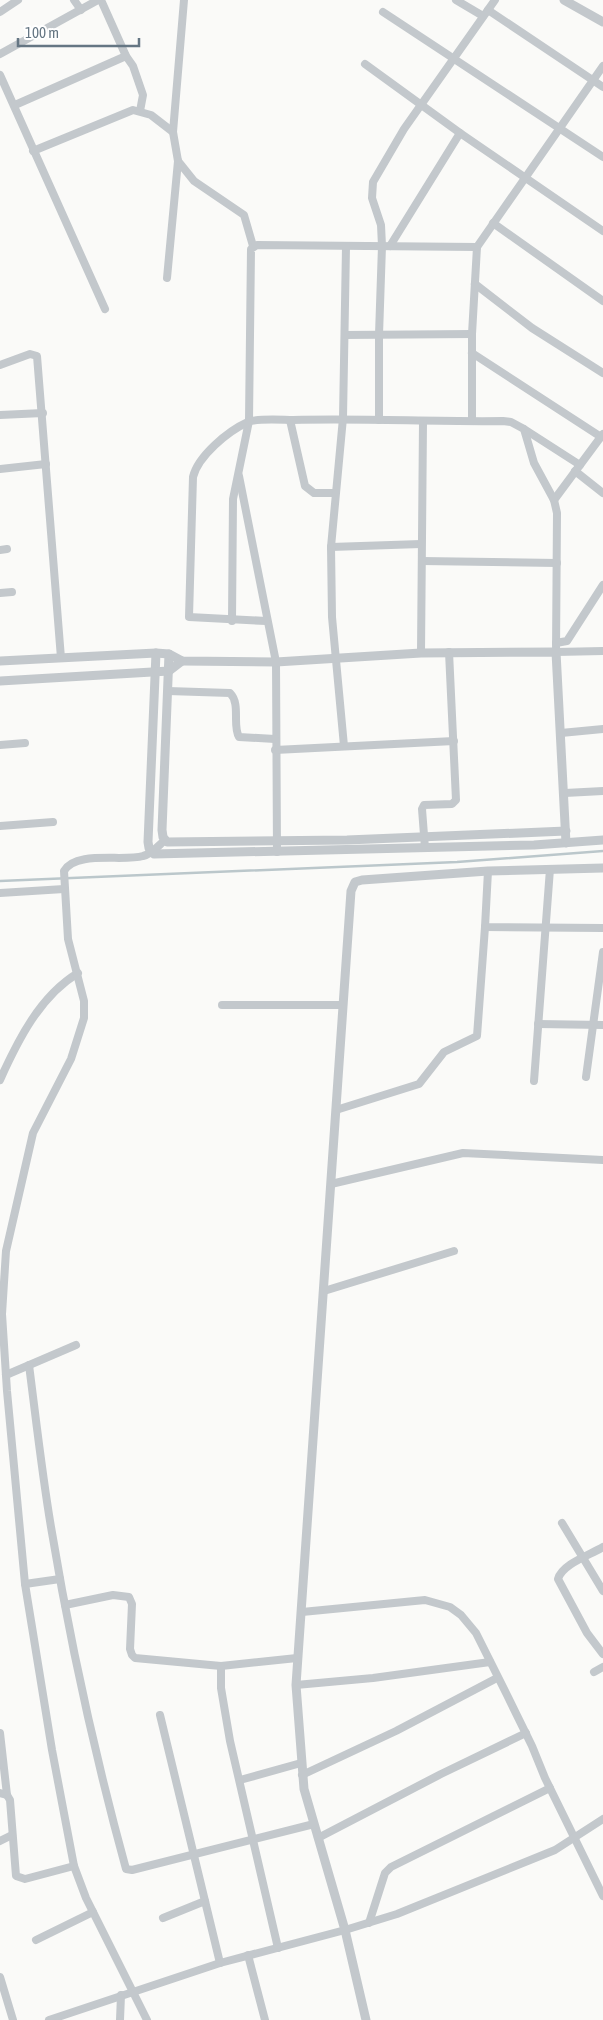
<svg xmlns="http://www.w3.org/2000/svg" width="603" height="2020" viewBox="0 0 603 2020" font-family="'Asap Condensed',sans-serif">
  <style>
    .lines { fill: none; stroke-linecap: round; stroke-linejoin: round }
    .stream { stroke: #bbc7cb; stroke-width: 2.5 }
    .minor { stroke: #c3c8cc; stroke-width: 8 }
    .tertiary { stroke: #c3c8cc; stroke-width: 9 }
  </style>
  <rect width="100%" height="100%" fill="#fafaf8"/>
  <g class="lines">
    <path class="stream" d="M 0,881 L 457,862 L 603,851"/>
    <g class="minor">
      <path d="M 74,0 L 81,10"/>
      <path d="M 101,0 L 126,56 L 133,66 L 143,95 L 140,111"/>
      <path d="M 456,0 L 483,16"/>
      <path d="M 488,10 L 603,87"/>
      <path d="M 0,12 L 18,0"/>
      <path d="M 383,12 L 603,157"/>
      <path d="M 0,54 L 98,0"/>
      <path d="M 365,64 L 460,133 L 603,231"/>
      <path d="M 0,75 L 105,309"/>
      <path d="M 15,105 L 126,56"/>
      <path d="M 173,132 L 184,0"/>
      <path d="M 33,151 L 133,110 L 151,115 L 173,132 L 178,161 L 194,181 L 244,215 L 253,246"/>
      <path d="M 493,223 L 603,301"/>
      <path d="M 390,246 L 460,133"/>
      <path d="M 167,278 L 178,161"/>
      <path d="M 475,284 L 532,328 L 603,373"/>
      <path d="M 345,335 L 472,334"/>
      <path d="M 472,353 L 601,437"/>
      <path d="M 0,365 L 30,354 L 37,356 L 61,658"/>
      <path d="M 0,415 L 43,413"/>
      <path d="M 290,420 L 305,486 L 314,493 L 335,493"/>
      <path d="M 379,420 L 379,335 L 382,246 L 381,225 L 372,198 L 373,182 L 404,129 L 495,0"/>
      <path d="M 472,421 L 472,334 L 477,247 L 603,66"/>
      <path d="M 524,429 L 580,465"/>
      <path d="M 0,469 L 46,464"/>
      <path d="M 575,471 L 603,493"/>
      <path d="M 239,476 L 276,662 L 277,852"/>
      <path d="M 554,500 L 603,434"/>
      <path d="M 331,547 L 421,544"/>
      <path d="M 0,550 L 7,549"/>
      <path d="M 422,561 L 557,563"/>
      <path d="M 0,593 L 12,592"/>
      <path d="M 232,621 L 233,499 L 249,421 L 251,249 L 257,245 L 477,247"/>
      <path d="M 266,621 L 189,617 L 193,477 C 198,456 228,431 248,422 C 257,418 283,420 293,420 C 363,418 433,422 503,421 L 511,422 L 524,429 L 534,463 L 554,500 L 557,513 L 556,652 L 603,651"/>
      <path d="M 556,643 L 567,641 L 603,585"/>
      <path d="M 421,653 L 423,422"/>
      <path d="M 168,691 L 230,693 C 241,704 232,725 239,737 L 275,739"/>
      <path d="M 561,733 L 603,729"/>
      <path d="M 0,745 L 25,743"/>
      <path d="M 344,746 L 332,617 L 331,547 L 343,418 L 346,247"/>
      <path d="M 275,750 L 454,741"/>
      <path d="M 565,793 L 603,791"/>
      <path d="M 0,826 L 53,822"/>
      <path d="M 425,848 L 422,809 L 424,805 L 452,804 L 456,800 L 449,652"/>
      <path d="M 488,871 L 485,927 L 603,928"/>
      <path d="M 0,893 L 64,889"/>
      <path d="M 222,1005 L 343,1005"/>
      <path d="M 538,1024 L 603,1025"/>
      <path d="M 586,1077 L 603,952"/>
      <path d="M 0,1080 C 18,1040 40,996 78,973"/>
      <path d="M 534,1081 L 550,869"/>
      <path d="M 336,1110 L 419,1084 L 444,1052 L 477,1036 L 485,927"/>
      <path d="M 331,1184 L 463,1153 L 603,1160"/>
      <path d="M 324,1291 L 454,1251"/>
      <path d="M 29,1365 C 36,1419 42,1474 51,1527 C 70,1642 95,1756 126,1869 L 132,1870 L 314,1824"/>
      <path d="M 6,1375 L 76,1345"/>
      <path d="M 562,1523 L 603,1591"/>
      <path d="M 603,1547 C 590,1555 562,1564 558,1579 L 587,1633 L 603,1654"/>
      <path d="M 25,1584 L 60,1579"/>
      <path d="M 65,1605 L 113,1595 L 129,1597 L 132,1604 L 130,1649 L 132,1655 L 135,1658 L 221,1666 L 297,1658"/>
      <path d="M 302,1612 L 425,1600 L 450,1607 L 461,1615 L 476,1633 L 507,1695 L 532,1746 L 545,1778 L 603,1896"/>
      <path d="M 221,1666 L 221,1688 L 230,1741 L 278,1948"/>
      <path d="M 594,1672 L 603,1667"/>
      <path d="M 296,1685 L 373,1678 L 490,1662"/>
      <path d="M 160,1715 L 220,1963"/>
      <path d="M 0,1733 L 7,1795"/>
      <path d="M 302,1775 L 396,1731 L 497,1678"/>
      <path d="M 240,1780 L 301,1763"/>
      <path d="M 0,1793 L 7,1795 L 10,1800 L 16,1876 L 25,1879 L 74,1866"/>
      <path d="M 318,1838 L 441,1774 L 526,1733"/>
      <path d="M 0,1841 L 12,1835"/>
      <path d="M 163,1918 L 205,1901"/>
      <path d="M 369,1923 L 385,1873 L 391,1867 L 550,1788"/>
      <path d="M 36,1940 L 93,1912"/>
      <path d="M 248,1955 L 265,2020"/>
      <path d="M 0,1977 L 13,2020"/>
      <path d="M 49,2020 L 220,1963 L 345,1930 L 397,1914 L 555,1850 L 603,1819"/>
      <path d="M 120,2020 L 121,1995"/>
      <path d="M 147,2020 L 86,1898 L 74,1866 L 52,1750 L 25,1584 L 7,1391 L 2,1314 L 6,1251 L 33,1133 L 71,1059 L 84,1018 L 84,1001 L 68,939 L 64,871 C 76,850 123,862 143,856 C 152,854 158,846 165,840"/>
    </g>
    <g class="tertiary">
      <path d="M 564,0 L 603,22"/>
      <path d="M 156,653 L 148,842 L 149,848 L 154,854 L 534,845 L 603,840"/>
      <path d="M 169,654 L 162,830 L 163,837 L 167,842 L 347,840 L 566,831"/>
      <path d="M 0,661 L 156,653 L 169,654 L 182,661 L 276,662 L 421,653 L 556,652 L 566,843"/>
      <path d="M 0,681 L 169,671 L 182,661"/>
      <path d="M 366,2020 L 345,1930 L 304,1789 L 296,1685 L 351,891 L 355,882 L 362,880 L 488,871 L 603,868"/>
    </g>
  </g>
  <path d="M18 38v8h121v-8" fill="none" stroke="#657683" stroke-width="2.5"/>
  <text x="25" y="38" font-size="15" fill="#657683" stroke="#ffffff" stroke-width="4" paint-order="stroke">100 m</text>
</svg>
